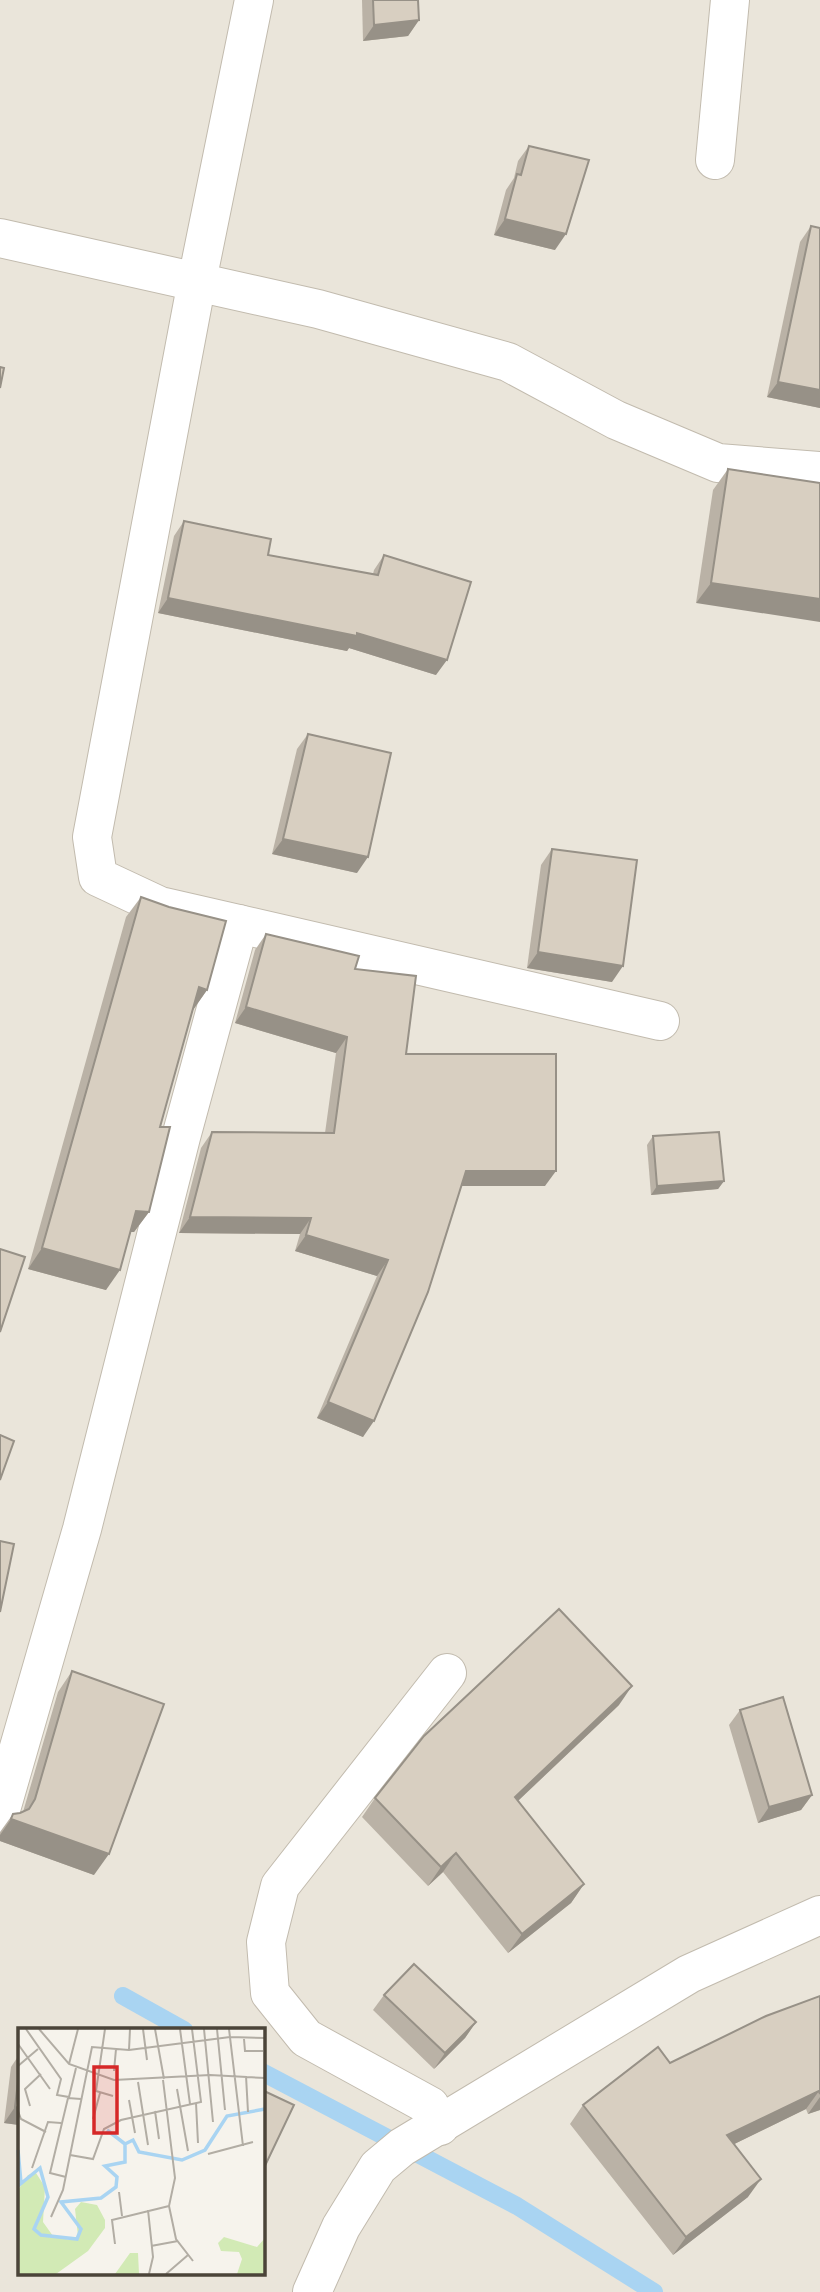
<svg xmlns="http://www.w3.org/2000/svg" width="820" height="2292" viewBox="0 0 820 2292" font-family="Quicksand,sans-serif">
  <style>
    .residential { fill: #eae5da; fill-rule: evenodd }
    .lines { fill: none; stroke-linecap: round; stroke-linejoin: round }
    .stream { stroke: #a9d4f2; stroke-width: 18 }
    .minor-casing { stroke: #c2bbae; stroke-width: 40 }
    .minor { stroke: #fff; stroke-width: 38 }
    .wall { fill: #bab2a6 }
    .shaded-wall { fill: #979187 }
    .building { fill: #d8cfc1; stroke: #979187; stroke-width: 2 }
    .inset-river { fill: none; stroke: #a9d4f2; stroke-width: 3.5 }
    .inset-road { fill: none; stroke: #b2ada4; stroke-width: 2 }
    .view { fill: #d62828; fill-opacity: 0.15; stroke: #d62828; stroke-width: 3.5 }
    .inset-edge { fill: none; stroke: #4b4439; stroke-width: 3.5 }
  </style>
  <rect width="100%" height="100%" fill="#f6f3ec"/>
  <path class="residential" d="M 0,0 L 820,0 L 820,2292 L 0,2292 ZM 19,2030 L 262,2030 L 262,2273 L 19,2273 Z"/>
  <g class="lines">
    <g class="stream">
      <path d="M 123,1996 L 184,2030"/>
      <path d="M 262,2072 L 517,2206 L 654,2292"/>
    </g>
    <defs>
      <g id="minor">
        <path d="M 254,0 L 197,281 L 92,837 L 98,877 L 160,906 L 660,1021"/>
        <path d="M 715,160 L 730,0"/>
        <path d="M 0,238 L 318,309 L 508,362 L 616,420 L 718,463 L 820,471"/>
        <path d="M 0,1813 L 82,1529 L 181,1137 L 239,924"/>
        <path d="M 440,2126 L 430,2106 L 306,2038 L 270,1993 L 266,1942 L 280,1886 L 447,1673"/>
        <path d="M 312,2292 L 341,2227 L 378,2167 L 402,2147 L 689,1974 L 820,1915"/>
      </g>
    </defs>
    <use href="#minor" class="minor-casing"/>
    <use href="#minor" class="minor"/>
  </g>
  <g class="wall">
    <path d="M 362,0 L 418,0 L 419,20 L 408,36 L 363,41 Z"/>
    <path d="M 529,146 L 555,250 L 494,235 L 506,190 L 514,178 L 518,161 Z"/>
    <path d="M 811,226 L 820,408 L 767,397 L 800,242 Z"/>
    <path d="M 728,469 L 820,483 L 696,603 L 713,490 Z"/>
    <path d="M 184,521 L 268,555 L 373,574 L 374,570 L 384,555 L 436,675 L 349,648 L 347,651 L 158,613 L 174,536 Z"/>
    <path d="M 308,734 L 357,873 L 272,854 L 297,749 Z"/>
    <path d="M 552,849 L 612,982 L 527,968 L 541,865 Z"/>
    <path d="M 141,897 L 207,990 L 193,1010 L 160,1127 L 149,1212 L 134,1232 L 131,1232 L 106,1290 L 28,1269 L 126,917 Z"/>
    <path d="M 266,934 L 355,969 L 406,1054 L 545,1186 L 461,1186 L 363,1437 L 317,1418 L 377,1276 L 295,1251 L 300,1234 L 179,1233 L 201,1148 L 212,1132 L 325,1133 L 336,1053 L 235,1023 L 255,950 Z"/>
    <path d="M 653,1136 L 724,1181 L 718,1189 L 651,1195 L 647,1145 Z"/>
    <path d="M 72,1671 L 94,1875 L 0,1841 L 0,1832 L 13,1814 L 20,1813 L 23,1812 L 58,1692 Z"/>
    <path d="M 619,1705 L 518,1801 L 584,1884 L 571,1903 L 508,1953 L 443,1872 L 428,1886 L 362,1817 L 375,1798 Z"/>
    <path d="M 740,1710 L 812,1795 L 801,1810 L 758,1823 L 729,1725 Z"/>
    <path d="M 384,1995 L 476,2022 L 465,2038 L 434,2069 L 373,2010 Z"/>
    <path d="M 820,1996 L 820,2110 L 808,2114 L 806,2109 L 734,2144 L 748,2197 L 673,2255 L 570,2124 L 583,2105 L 670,2063 Z"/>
    <path d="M 19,2055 L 19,2125 L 4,2123 L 11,2067 Z"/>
  </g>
  <g class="shaded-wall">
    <path d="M 419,20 L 408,36 L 363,41 L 374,25 Z"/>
    <path d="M 505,219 L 566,234 L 555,250 L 494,235 Z"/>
    <path d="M 778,382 L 820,390 L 820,408 L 767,397 Z"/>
    <path d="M 711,583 L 820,599 L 820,622 L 696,603 Z"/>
    <path d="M 168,598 L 357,633 L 447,660 L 436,675 L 349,648 L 347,651 L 158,613 Z"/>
    <path d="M 283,839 L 368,857 L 357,873 L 272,854 Z"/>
    <path d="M 538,952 L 623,966 L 612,982 L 527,968 Z"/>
    <path d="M 199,987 L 207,990 L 193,1010 Z"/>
    <path d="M 246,1007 L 347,1037 L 336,1053 L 235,1023 Z"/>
    <path d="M 466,1171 L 556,1171 L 545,1186 L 455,1186 Z"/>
    <path d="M 724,1181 L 718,1189 L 651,1195 L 657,1186 Z"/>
    <path d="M 136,1211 L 149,1212 L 134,1232 L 122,1232 Z"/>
    <path d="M 190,1217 L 311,1218 L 300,1234 L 179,1233 Z"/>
    <path d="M 306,1235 L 388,1260 L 377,1276 L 295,1251 Z"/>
    <path d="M 42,1248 L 120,1270 L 106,1290 L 28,1269 Z"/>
    <path d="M 328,1402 L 374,1421 L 363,1437 L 317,1418 Z"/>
    <path d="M 632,1686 L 619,1705 L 502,1816 L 515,1797 Z"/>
    <path d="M 812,1795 L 801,1810 L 758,1823 L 769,1807 Z"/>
    <path d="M 11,1819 L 109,1854 L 94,1875 L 0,1841 L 0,1835 Z"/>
    <path d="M 456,1853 L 443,1872 L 428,1886 L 441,1867 Z"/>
    <path d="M 584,1884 L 571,1903 L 508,1953 L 522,1934 Z"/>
    <path d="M 476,2022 L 465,2038 L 434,2069 L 445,2053 Z"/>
    <path d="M 819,2091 L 806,2109 L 714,2154 L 727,2135 Z"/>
    <path d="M 820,2097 L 820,2110 L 808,2114 Z"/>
    <path d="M 15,2107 L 19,2108 L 19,2125 L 4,2123 Z"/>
    <path d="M 761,2179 L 748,2197 L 673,2255 L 686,2237 Z"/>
  </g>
  <g class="building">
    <path d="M 373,0 L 418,0 L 419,20 L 374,25 Z"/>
    <path d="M 529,146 L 589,160 L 566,234 L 505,219 L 517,174 L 521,175 Z"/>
    <path d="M 811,226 L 820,228 L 820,390 L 778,382 Z"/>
    <path d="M 0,367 L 4,368 L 0,388 Z"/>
    <path d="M 728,469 L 820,483 L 820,599 L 711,583 Z"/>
    <path d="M 184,521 L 271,539 L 268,555 L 378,575 L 384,555 L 471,582 L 447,660 L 357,633 L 357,636 L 168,598 Z"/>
    <path d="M 308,734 L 391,753 L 368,857 L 283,839 Z"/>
    <path d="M 552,849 L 637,860 L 623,966 L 538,952 Z"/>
    <path d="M 141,897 L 169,907 L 226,921 L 207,990 L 199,987 L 160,1127 L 170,1127 L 149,1212 L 136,1211 L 120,1270 L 42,1248 Z"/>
    <path d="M 266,934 L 359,956 L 355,969 L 416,976 L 406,1054 L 556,1054 L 556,1171 L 466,1171 L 428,1292 L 374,1421 L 328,1402 L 388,1260 L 306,1235 L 311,1218 L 190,1217 L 212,1132 L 334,1133 L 347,1037 L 246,1007 Z"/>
    <path d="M 719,1132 L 724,1181 L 657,1186 L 653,1136 Z"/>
    <path d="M 0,1249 L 25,1257 L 0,1332 Z"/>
    <path d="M 0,1435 L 14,1441 L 0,1480 Z"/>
    <path d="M 0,1541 L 14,1544 L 0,1612 Z"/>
    <path d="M 559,1609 L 632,1686 L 515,1797 L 584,1884 L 522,1934 L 456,1853 L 441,1867 L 375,1798 L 424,1736 Z"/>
    <path d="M 72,1671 L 164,1704 L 109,1854 L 11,1819 L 13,1814 L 20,1813 L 29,1809 L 35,1799 Z"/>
    <path d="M 783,1697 L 812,1795 L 769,1807 L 740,1710 Z"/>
    <path d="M 414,1964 L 476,2022 L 445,2053 L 384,1995 Z"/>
    <path d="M 820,1996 L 820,2094 L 819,2091 L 727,2135 L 761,2179 L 686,2237 L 583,2105 L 658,2047 L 670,2063 L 766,2016 Z"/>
    <path d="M 19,2073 L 19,2108 L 15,2107 Z"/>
    <path d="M 262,2090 L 294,2105 L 263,2170 L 262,2170 Z"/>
  </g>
  <g transform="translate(18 2028)">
    <rect width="247" height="247" fill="#f6f3ec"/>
    <path d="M 18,145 L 27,159 L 25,194 L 35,208 L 52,212 L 60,208 L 57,181 L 63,174 L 79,177 L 87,192 L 87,200 L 70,223 L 38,246 L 0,246 L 0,162 L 10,147 ZM 206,209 L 239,219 L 247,210 L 247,246 L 219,246 L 224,231 L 221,224 L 203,223 L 200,215 ZM 112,225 L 120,225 L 121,246 L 97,246 Z" fill="#d2eab5"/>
    <path class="inset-river" d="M 89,102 L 107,116M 0,122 L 3,155M 0,158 L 22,140 L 30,169 L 16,201 L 23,207 L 59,211 L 63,201 L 43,174 L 83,170 L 98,159 L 99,149 L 87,138 L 107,134 L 107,116 L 115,112 L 121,124 L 164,132 L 187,122 L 209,88 L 247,81"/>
    <path class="inset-road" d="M 8,1 L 43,51 L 39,67 L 51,69 L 58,40M 21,1 L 51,36 L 96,52 L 192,47 L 247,50M 87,1 L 78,63 L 95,68M 125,1 L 129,32M 137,1 L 146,51M 162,1 L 172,76M 186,1 L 195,94M 199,1 L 207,82M 211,1 L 225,118M 226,11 L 227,23 L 245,23M 0,16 L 32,61M 111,22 L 112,1M 51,36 L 60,1M 0,38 L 20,21M 96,43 L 98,21M 228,48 L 230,84M 145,52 L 157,150 L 151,178 L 158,211 L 175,233M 120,54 L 130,117M 159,61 L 170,123M 111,72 L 117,105M 178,75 L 180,115M 12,78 L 7,61 L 23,46M 0,83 L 3,91 L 28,104M 137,83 L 141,111M 75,91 L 82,65M 190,126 L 235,114M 52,127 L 75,131 L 86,101 L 103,92 L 183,74 L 174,1M 14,140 L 30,94 L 43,95M 48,149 L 32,145 L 50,70 L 63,71M 101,164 L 104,188M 130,182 L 135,229 L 131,246M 33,189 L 45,162 L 74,19 L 111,22 L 212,9 L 247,10M 97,216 L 94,192 L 151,178M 133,218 L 160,213M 148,246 L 170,227"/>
    <path class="view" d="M 76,39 L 99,39 L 99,105 L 76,105 Z"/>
    <rect width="247" height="247" class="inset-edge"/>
  </g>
</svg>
